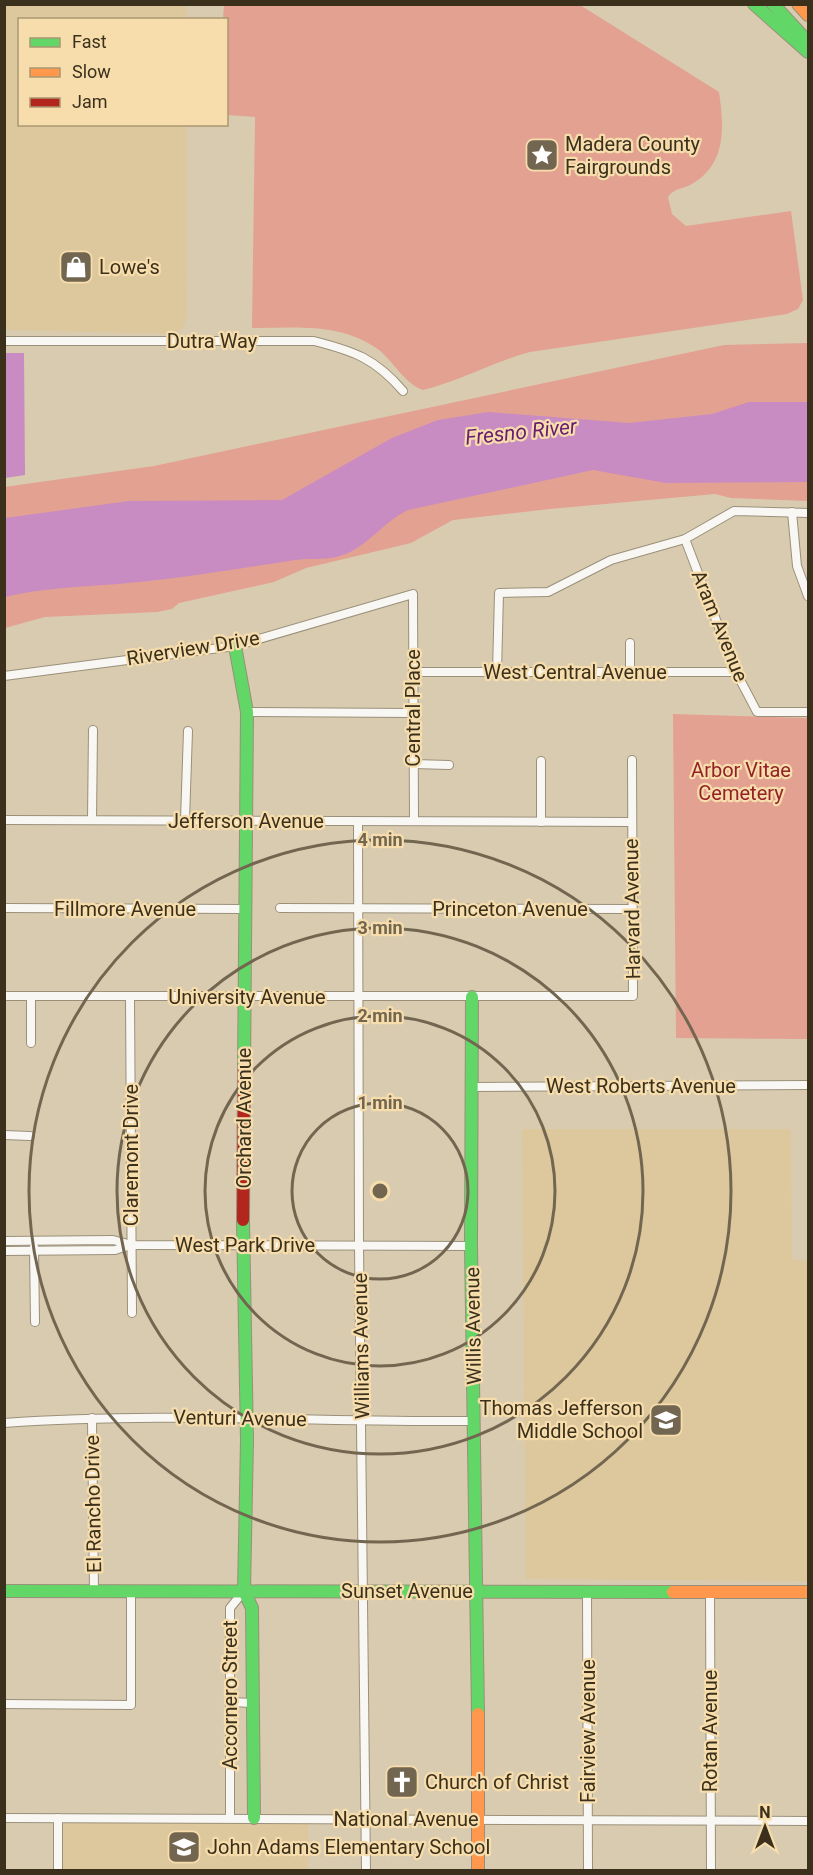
<svg xmlns="http://www.w3.org/2000/svg" width="813" height="1875" viewBox="0 0 813 1875" font-family="Roboto,sans-serif">
  <style>
    .built { fill: #ddc79c }
    .green { fill: #e3a192 }
    .water { fill: #c88bc2 }
    .lines { fill: none; stroke-linecap: round; stroke-linejoin: round }
    .street-casing { stroke: #9a907a; stroke-width: 10 }
    .fast-casing { stroke: #9a907a; stroke-width: 14 }
    .slow-casing { stroke: #9a907a; stroke-width: 14 }
    .jam-casing { stroke: #9a907a; stroke-width: 14 }
    .street { stroke: #f9f7f3; stroke-width: 8 }
    .fast { stroke: #63d668; stroke-width: 12 }
    .slow { stroke: #ff974d; stroke-width: 12 }
    .jam { stroke: #b3261e; stroke-width: 12 }
    .ring { fill: none; stroke: #726650; stroke-width: 3 }
    .labels { text-anchor: middle; stroke-width: 4.5; stroke-linejoin: round; paint-order: stroke }
    .poi-label { font-size: 20px; fill: #3a301c; stroke: #f7ddac; text-anchor: start }
    .street-label { font-size: 20px; fill: #3a301c; stroke: #f7ddac }
    .park-label { font-size: 20px; fill: #932127; stroke: #f7ddac }
    .water-label { font-size: 21px; font-style: italic; fill: #681d71; stroke: #f7ddac }
    .centre { fill: #726650; stroke: #f7ddac; stroke-width: 3 }
    .ring-label { font-size: 18px; text-anchor: middle; font-weight: bold; fill: #726650; stroke: #f7ddac; stroke-width: 4.5; stroke-linejoin: round; paint-order: stroke }
  </style>
  <rect width="100%" height="100%" fill="#d9cbb0"/>
  <g class="built">
    <path d="M 5,4 L 186,5 L 186,19 L 20,20 L 20,124 L 186,125 L 187,314 L 184,327 L 173,334 L 5,330 Z"/>
    <path d="M 522,1129 L 791,1129 L 792,1260 L 808,1261 L 808,1581 L 526,1579 Z"/>
    <path d="M 60,1823 L 308,1823 L 308,1870 L 61,1870 Z"/>
  </g>
  <g class="green">
    <path d="M 224,4 L 580,5 L 719,92 C 724,126 727,164 692,184 C 683,189 674,188 668,197 L 672,214 L 686,226 L 791,211 L 803,300 L 798,309 L 787,314 L 530,352 C 493,362 460,381 423,390 C 406,385 392,360 379,350 C 341,322 296,328 252,328 L 255,117 L 227,115 L 226,20 L 223,19 Z"/>
    <path d="M 808,343 L 808,501 L 731,498 L 715,494 L 550,509 L 453,520 L 411,543 L 306,568 L 274,582 L 179,603 L 172,609 L 157,612 L 45,617 L 5,628 L 4,487 L 154,466 L 724,345 Z"/>
    <path d="M 673,714 L 808,718 L 808,1046 L 807,1039 L 676,1038 Z"/>
  </g>
  <g class="water">
    <path d="M 5,353 L 24,353 L 25,475 L 5,478 Z"/>
    <path d="M 749,402 L 808,402 L 808,482 L 666,483 L 593,470 L 408,510 C 382,522 365,551 336,557 C 323,560 309,558 295,560 C 236,569 178,579 118,584 C 80,587 42,588 5,597 L 5,518 L 129,501 L 282,500 L 392,438 L 438,420 L 489,412 L 629,423 L 712,414 Z"/>
  </g>
  <g class="lines">
    <defs>
      <g id="street">
        <path d="M 4,341 L 314,341 C 353,351 375,358 403,391"/>
        <path d="M 792,512 L 797,566 L 808,596"/>
        <path d="M 685,539 L 736,672 L 757,712 L 808,712"/>
        <path d="M 413,672 L 736,672"/>
        <path d="M 497,672 L 499,593 L 548,592 L 611,560 L 685,539 L 734,511 L 808,513"/>
        <path d="M 630,672 L 630,643"/>
        <path d="M 4,676 L 235,646 L 413,594 L 414,821"/>
        <path d="M 247,712 L 413,713"/>
        <path d="M 541,761 L 541,822"/>
        <path d="M 414,764 L 449,765"/>
        <path d="M 4,820 L 631,822"/>
        <path d="M 92,820 L 93,730"/>
        <path d="M 185,820 L 188,731"/>
        <path d="M 358,821 L 359,1246 L 366,1870"/>
        <path d="M 4,908 L 246,909"/>
        <path d="M 280,908 L 632,909"/>
        <path d="M 4,996 L 633,996 L 632,760"/>
        <path d="M 31,996 L 31,1043"/>
        <path d="M 130,997 L 132,1313"/>
        <path d="M 473,1087 L 808,1085"/>
        <path d="M 4,1135 L 30,1136"/>
        <path d="M 4,1241 L 113,1240 L 132,1245 L 471,1246"/>
        <path d="M 34,1247 L 35,1322"/>
        <path d="M 4,1251 L 115,1250 L 131,1245"/>
        <path d="M 92,1418 L 94,1591"/>
        <path d="M 4,1423 C 161,1412 318,1422 475,1421"/>
        <path d="M 587,1591 L 588,1870"/>
        <path d="M 710,1591 L 711,1870"/>
        <path d="M 230,1702 L 253,1703"/>
        <path d="M 4,1704 L 131,1705 L 131,1591"/>
        <path d="M 230,1817 L 230,1608 L 244,1591"/>
        <path d="M 4,1818 L 808,1821"/>
        <path d="M 58,1818 L 58,1870"/>
      </g>
      <g id="fast">
        <path d="M 754,4 L 808,52"/>
        <path d="M 773,4 L 808,42"/>
        <path d="M 235,646 L 247,712 L 244,1070"/>
        <path d="M 472,997 L 471,1246 L 478,1714"/>
        <path d="M 243,1220 L 247,1440 L 244,1591 L 252,1608 L 254,1818"/>
        <path d="M 4,1591 L 673,1592"/>
      </g>
      <g id="slow">
        <path d="M 798,4 L 808,15"/>
        <path d="M 673,1592 L 808,1592"/>
        <path d="M 478,1714 L 478,1870"/>
      </g>
      <path id="jam" d="M 243,1220 L 244,1070"/>
    </defs>
    <use href="#street" class="street-casing"/>
    <use href="#fast" class="fast-casing"/>
    <use href="#slow" class="slow-casing"/>
    <use href="#jam" class="jam-casing"/>
    <use href="#street" class="street"/>
    <use href="#fast" class="fast"/>
    <use href="#slow" class="slow"/>
    <use href="#jam" class="jam"/>
  </g>
  <g class="ring">
    <circle cx="380" cy="1191" r="88"/>
    <circle cx="380" cy="1191" r="175"/>
    <circle cx="380" cy="1191" r="263"/>
    <circle cx="380" cy="1191" r="351"/>
  </g>
  <defs>
    <symbol id="sight-square" viewBox="-11 -11 22 22"><rect x="-9" y="-9" width="18" height="18" rx="4" fill="#726650" stroke="#f7ddac"/><path d="M0-6L1.8-2.2L6-1.7L2.9 1.2L3.7 5.4L0 3.3L-3.7 5.4L-2.9 1.2L-6-1.7L-1.8-2.2Z" fill="#fff"/></symbol>
    <symbol id="shop-square" viewBox="-11 -11 22 22"><rect x="-9" y="-9" width="18" height="18" rx="4" fill="#726650" stroke="#f7ddac"/><path d="M-5-2.5h2.3a2.7 3.5 0 0 1 5.4 0H5L5.5 6h-11ZM-1.5-2.5h3a1.5 2.3 0 0 0-3 0Z" fill="#fff"/></symbol>
    <symbol id="school-square" viewBox="-11 -11 22 22"><rect x="-9" y="-9" width="18" height="18" rx="4" fill="#726650" stroke="#f7ddac"/><path d="M0-5L7-2L0 1L-7-2ZM-4 1L0 2.5L4 1V4Q0 6-4 4Z" fill="#fff"/></symbol>
    <symbol id="church-square" viewBox="-11 -11 22 22"><rect x="-9" y="-9" width="18" height="18" rx="4" fill="#726650" stroke="#f7ddac"/><path d="M-1.2-6h2.4v3.5h3.3v2.4h-3.3V6h-2.4V-.1h-3.3v-2.4h3.3Z" fill="#fff"/></symbol>
  </defs>
  <g fill-rule="evenodd">
    <use href="#sight-square" x="523" y="136" width="38" height="38"/>
    <use href="#shop-square" x="57" y="248" width="38" height="38"/>
    <use href="#school-square" x="647" y="1401" width="38" height="38"/>
    <use href="#church-square" x="383" y="1763" width="38" height="38"/>
    <use href="#school-square" x="165" y="1828" width="38" height="38"/>
  </g>
  <g class="labels">
    <g class="poi-label">
      <text x="565" y="151">Madera County<tspan x="565" dy="23">Fairgrounds</tspan></text>
      <text x="99" y="274">Lowe's</text>
      <text x="643" y="1415" text-anchor="end">Thomas Jefferson<tspan x="643" dy="23">Middle School</tspan></text>
      <text x="425" y="1789">Church of Christ</text>
      <text x="207" y="1854">John Adams Elementary School</text>
    </g>
    <g class="street-label">
      <text x="212" y="348">Dutra Way</text>
      <text transform="translate(720 626) rotate(68)" y="7">Aram Avenue</text>
      <text transform="translate(193 648) rotate(-9)" y="7">Riverview Drive</text>
      <text x="575" y="679">West Central Avenue</text>
      <text transform="translate(413 708) rotate(-90)" y="7">Central Place</text>
      <text x="246" y="828">Jefferson Avenue</text>
      <text x="125" y="916">Fillmore Avenue</text>
      <text x="510" y="916">Princeton Avenue</text>
      <text transform="translate(632 909) rotate(-91)" y="7">Harvard Avenue</text>
      <text x="247" y="1004">University Avenue</text>
      <text x="641" y="1093">West Roberts Avenue</text>
      <text transform="translate(244 1118) rotate(-90)" y="7">Orchard Avenue</text>
      <text transform="translate(131 1155) rotate(-90)" y="7">Claremont Drive</text>
      <text x="245" y="1252">West Park Drive</text>
      <text transform="translate(473 1326) rotate(-91)" y="7">Willis Avenue</text>
      <text transform="translate(361 1346) rotate(-91)" y="7">Williams Avenue</text>
      <text transform="translate(240 1418) rotate(1)" y="7">Venturi Avenue</text>
      <text transform="translate(93 1504) rotate(-91)" y="7">El Rancho Drive</text>
      <text x="407" y="1598">Sunset Avenue</text>
      <text transform="translate(230 1695) rotate(-90)" y="7">Accornero Street</text>
      <text transform="translate(588 1731) rotate(-90)" y="7">Fairview Avenue</text>
      <text transform="translate(710 1731) rotate(-90)" y="7">Rotan Avenue</text>
      <text x="406" y="1826">National Avenue</text>
    </g>
    <g class="park-label">
      <text x="741" y="777">Arbor Vitae<tspan x="741" dy="23">Cemetery</tspan></text>
    </g>
    <g class="water-label">
      <text transform="translate(521 432) rotate(-6)" y="7">Fresno River</text>
    </g>
  </g>
  <circle cx="380" cy="1191" r="9" class="centre"/>
  <g class="ring-label">
    <text x="380" y="846">4 min</text>
    <text x="380" y="934">3 min</text>
    <text x="380" y="1022">2 min</text>
    <text x="380" y="1109">1 min</text>
  </g>
  <rect width="813" height="1875" fill="none" stroke="#3a301c" stroke-width="12"/>
  <rect x="18" y="18" width="210" height="108" fill="#f7ddac" stroke="#ab9872" stroke-width="1.5"/>
  <rect x="30" y="38" width="30" height="9" fill="#63d668" stroke="#ab9872" stroke-width="1.5"/>
  <text x="72" y="48" font-size="18" fill="#3a301c">Fast</text>
  <rect x="30" y="68" width="30" height="9" fill="#ff974d" stroke="#ab9872" stroke-width="1.5"/>
  <text x="72" y="78" font-size="18" fill="#3a301c">Slow</text>
  <rect x="30" y="98" width="30" height="9" fill="#b3261e" stroke="#ab9872" stroke-width="1.5"/>
  <text x="72" y="108" font-size="18" fill="#3a301c">Jam</text>
  <g transform="translate(765 1827)" stroke="#f7ddac" stroke-width="4.5" paint-order="stroke">
  <path d="M0-4.5L10 22L0 15L-10 22Z" fill="#3a301c"/>
  <text y="-9" font-size="16" font-weight="bold" text-anchor="middle" fill="#3a301c">N</text>
  </g>
</svg>
